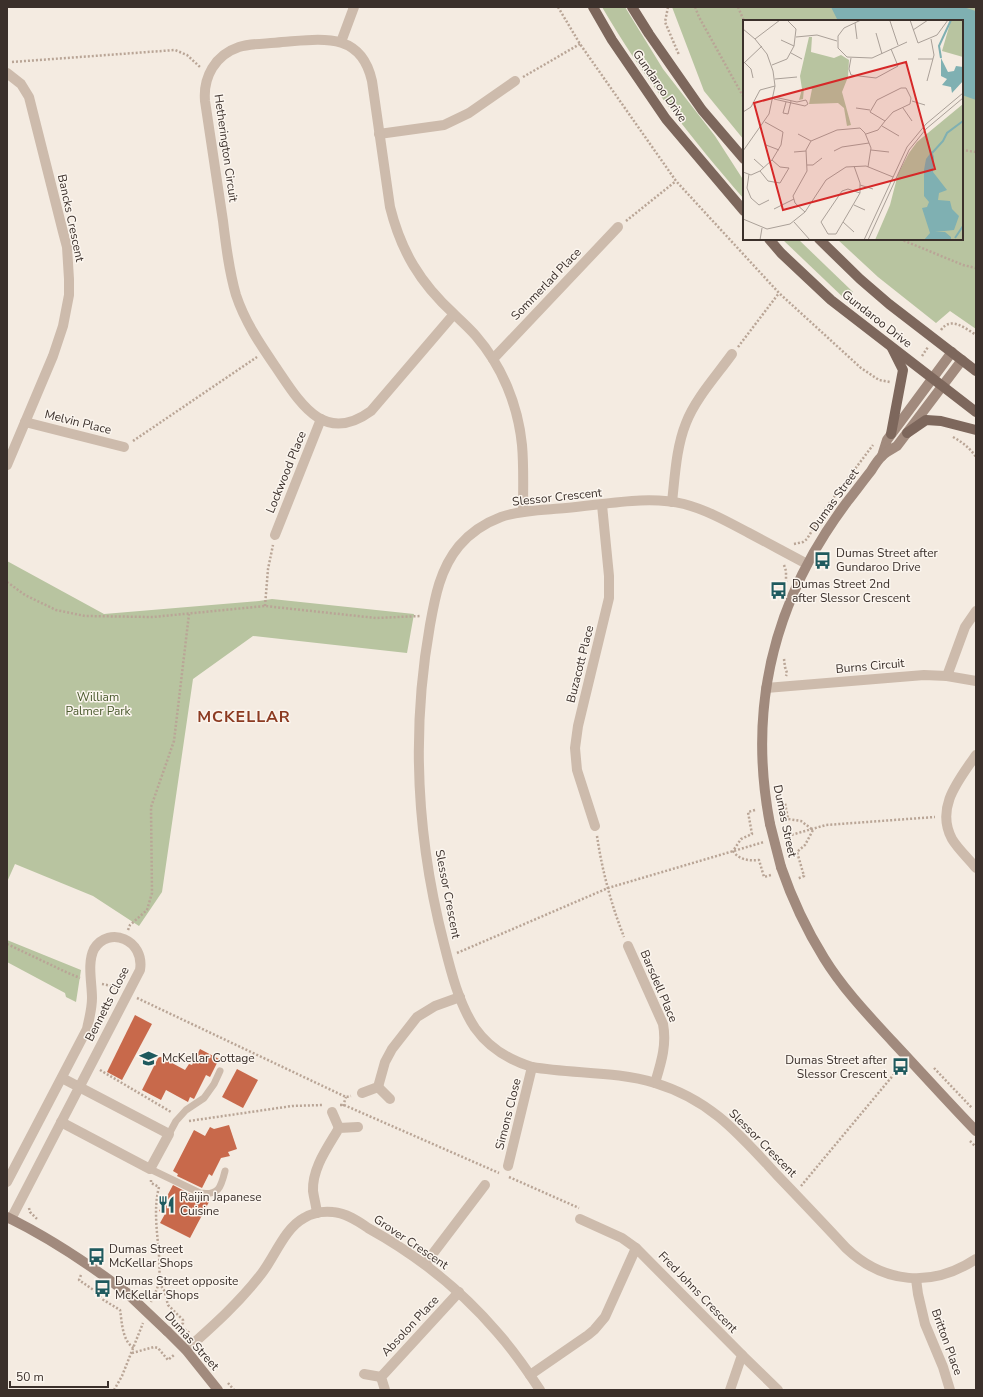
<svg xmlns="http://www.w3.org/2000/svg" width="983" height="1397" viewBox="0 0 983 1397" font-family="'Nunito Sans',sans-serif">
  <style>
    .green { fill: #b8c4a0 }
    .water { fill: #7fb0b2 }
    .building { fill: #c8694b }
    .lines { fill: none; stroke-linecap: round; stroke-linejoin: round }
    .path { stroke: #b9a596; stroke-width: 2.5; stroke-dasharray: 2 2; stroke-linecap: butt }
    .lane { stroke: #cdbbac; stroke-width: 7 }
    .street { stroke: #cdbbac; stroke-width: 10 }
    .secondary { stroke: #a18a7d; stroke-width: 10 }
    .primary { stroke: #7d675c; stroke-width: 10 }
    .secondary-bridge { stroke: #a18a7d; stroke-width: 10 }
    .labels { text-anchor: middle; stroke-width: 3; stroke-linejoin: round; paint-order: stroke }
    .street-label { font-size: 12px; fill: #3b302b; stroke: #fbf5ee }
    .poi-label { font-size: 12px; fill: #3b302b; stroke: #fbf5ee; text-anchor: start }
    .park-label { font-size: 12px; fill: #4a5a2e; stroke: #fbf5ee }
    .district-label { font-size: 16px; font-weight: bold; letter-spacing: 1px; fill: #8c3b22; stroke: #fbf5ee }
    .inset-river { fill: none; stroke: #7fb0b2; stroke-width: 2 }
    .inset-road { fill: none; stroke: #aaa098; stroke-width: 1 }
    .view { fill: #d62828; fill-opacity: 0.15; stroke: #d62828; stroke-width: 2 }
    .inset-edge { fill: none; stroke: #3b302b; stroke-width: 2 }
  </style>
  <rect width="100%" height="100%" fill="#f4ebe1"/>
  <g class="green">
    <path d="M 602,7 L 625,7 L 663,69 L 715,136 L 744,181 L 744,199 C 692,139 642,76 602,7 Z"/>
    <path d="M 672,7 L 976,7 L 976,329 L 950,311 L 936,323 L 878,277 L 837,239 L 962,239 L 962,21 L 744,21 L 744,140 L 704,91 Z"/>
    <path d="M 782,239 L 798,239 L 853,292 L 847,301 Z"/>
    <path d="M 7,561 L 104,614 L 259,601 L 272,599 L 414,614 L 407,653 L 253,636 L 193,679 L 162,892 L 139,926 L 93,896 L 15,864 L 7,882 Z"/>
    <path d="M 7,940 L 81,970 L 76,1002 L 66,997 L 65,993 L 7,962 Z"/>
  </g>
  <path class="water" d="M 831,7 L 963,7 L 976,11 L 976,100 L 962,95 L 962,21 L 838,21 Z"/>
  <g class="building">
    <path d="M 135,1015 L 152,1024 L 122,1080 L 107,1072 Z"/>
    <path d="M 200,1049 L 219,1059 L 210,1077 L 206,1075 L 194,1099 L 190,1097 L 188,1102 L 166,1090 L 161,1100 L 142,1090 L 159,1056 L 185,1070 L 189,1064 L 192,1065 Z"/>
    <path d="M 237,1069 L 258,1080 L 243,1108 L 222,1097 Z"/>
    <path d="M 229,1125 L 237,1149 L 228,1152 L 230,1156 L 221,1158 L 212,1176 L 209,1174 L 202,1188 L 177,1176 L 178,1174 L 173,1171 L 194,1130 L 205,1136 L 210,1127 L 214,1129 Z"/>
    <path d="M 173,1185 L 198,1198 L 210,1200 L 190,1238 L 160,1223 L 165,1214 L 159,1211 Z"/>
  </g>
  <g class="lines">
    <g class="path">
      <path d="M 558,7 L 580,44 L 676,181 L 779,293 L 861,368 L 879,380 L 890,382"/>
      <path d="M 668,7 L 665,22 L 679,55"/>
      <path d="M 695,7 L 699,17 L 744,98"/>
      <path d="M 738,7 L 744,21"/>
      <path d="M 12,62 L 175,50 L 187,55 L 200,67"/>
      <path d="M 523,77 L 580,44"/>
      <path d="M 962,150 L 976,152"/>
      <path d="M 626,221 L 676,181"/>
      <path d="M 900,239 L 963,265 L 976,268"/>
      <path d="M 941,330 C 951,316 965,328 976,335"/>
      <path d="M 738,347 L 779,293"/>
      <path d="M 922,356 L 928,347"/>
      <path d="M 953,437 C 962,442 970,448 976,457"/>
      <path d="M 133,441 L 257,357"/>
      <path d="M 794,544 L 803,542 L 807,539 L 825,509 L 873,445"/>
      <path d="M 784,565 L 786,571 L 786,582"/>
      <path d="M 7,582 L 25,595 L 56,610 L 85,616 L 153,617 L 265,606 L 376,618 L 421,616"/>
      <path d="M 265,606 L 268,569 L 273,545"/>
      <path d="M 784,659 L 785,667 L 787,673 L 786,676"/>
      <path d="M 778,805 L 785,803 L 788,819 L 801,821 L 813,830 L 805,845 L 797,852 L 804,876 L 797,879"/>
      <path d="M 755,810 L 748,812 L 752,834 L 741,839 L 733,851 C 739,860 749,861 759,860 L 764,877 L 771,875"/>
      <path d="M 597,836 C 602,870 611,904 624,937"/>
      <path d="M 784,837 L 826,825 L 935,817"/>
      <path d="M 128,930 L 130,925 L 147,910 L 152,893 L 151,807 L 174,741 L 189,614"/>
      <path d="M 7,944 L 68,973 L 80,978"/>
      <path d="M 457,953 L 608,888 L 764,842"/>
      <path d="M 102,984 L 112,986 L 118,989"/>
      <path d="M 137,998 L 346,1097 L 351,1096"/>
      <path d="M 934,1068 L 972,1108"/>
      <path d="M 100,1070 L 171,1112"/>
      <path d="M 340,1105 L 344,1105 L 499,1173"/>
      <path d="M 343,1106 L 346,1097"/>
      <path d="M 189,1121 L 292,1106 L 323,1105"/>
      <path d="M 970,1141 L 976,1147"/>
      <path d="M 509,1177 L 579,1208"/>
      <path d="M 151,1180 L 151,1183 L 159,1187 C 151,1218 162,1250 159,1281 C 158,1288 154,1295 151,1302"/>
      <path d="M 801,1186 L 900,1067"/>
      <path d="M 29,1208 L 30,1212 L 37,1219"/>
      <path d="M 81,1275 L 79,1280 L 95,1291 L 102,1299 L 120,1310 C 122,1322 122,1341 134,1348"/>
      <path d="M 159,1283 L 164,1290 L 168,1305 L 183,1320 L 183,1323 L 180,1327"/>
      <path d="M 181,1327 L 190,1333"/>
      <path d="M 132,1353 L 154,1347 L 158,1348 L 168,1360 L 174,1355"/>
      <path d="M 228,1383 L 234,1390"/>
      <path d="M 114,1390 L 122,1376 L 143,1323"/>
    </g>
    <g class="lane">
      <path d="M 169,1134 L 176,1121 L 186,1110 L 204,1098 L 214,1084 L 220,1071"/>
      <path d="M 150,1169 L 200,1193 C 219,1196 221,1187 225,1171"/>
    </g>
    <g class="street">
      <path d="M 341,42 L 354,7"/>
      <path d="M 7,73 L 21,84 L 29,97 L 63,232 L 67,247 L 69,279 L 69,295 L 63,326 L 53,356 L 7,465"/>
      <path d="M 379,134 L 444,125 L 469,113 L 515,81"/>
      <path d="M 454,314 C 420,283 401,251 390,207 L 372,81 C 361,31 321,39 282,42 C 268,44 252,43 239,47 C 215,55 203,77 205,101 C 211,141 217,181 223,221 C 226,246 229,271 236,295 C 245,322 260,344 275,366 C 299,401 323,446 371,411 L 454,314 C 461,321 469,328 476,336 C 502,366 518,405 522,445 C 524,467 523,490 523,512"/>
      <path d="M 493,359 L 618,227"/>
      <path d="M 25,422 L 124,447"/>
      <path d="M 672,502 C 675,476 676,448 686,423 C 695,399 717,375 732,354"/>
      <path d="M 275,535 L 321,419"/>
      <path d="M 807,564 C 788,554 768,543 749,533 C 728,522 707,510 684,504 C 647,495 603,505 566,508 C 545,510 521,510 501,517 C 485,523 470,533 459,546 C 440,569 435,597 430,625 C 411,732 417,840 444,944 C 451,972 459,1004 475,1028 C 489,1048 509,1060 532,1067 C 573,1074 616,1071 655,1083 C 711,1100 739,1134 777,1175 C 800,1199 823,1223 846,1248 C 884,1284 932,1288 976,1259"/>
      <path d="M 947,676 L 965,627 L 976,611"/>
      <path d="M 766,688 L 924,675 L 947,676 L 976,681"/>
      <path d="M 976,755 C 959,780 935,807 952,839 C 958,849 968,858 976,868"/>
      <path d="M 595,826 L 577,770 L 575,748 L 578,726 L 609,598 L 609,576 L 602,505"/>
      <path d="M 628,946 L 663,1024 C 667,1045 661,1063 655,1083"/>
      <path d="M 378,1087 L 390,1099"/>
      <path d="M 362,1093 L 378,1087 L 385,1062 L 392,1049 L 417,1017 L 435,1006 L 460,997"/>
      <path d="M 332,1112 L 339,1128"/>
      <path d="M 61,1122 L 150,1169 L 169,1134 L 62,1078"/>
      <path d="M 508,1166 L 532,1067"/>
      <path d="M 7,1182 L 87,1029 C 89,1019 92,1009 92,998 C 92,983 87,963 94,949 C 109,925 145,940 140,970 L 11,1219"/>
      <path d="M 317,1213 C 316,1205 314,1198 313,1191 C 312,1168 328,1147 339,1128 L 358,1127"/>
      <path d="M 580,1219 L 622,1238 L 636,1248"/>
      <path d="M 425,1264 L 485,1185"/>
      <path d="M 916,1279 L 918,1294 L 925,1324 L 943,1367 L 950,1390"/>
      <path d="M 186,1350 C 213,1326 240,1302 262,1273 C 275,1256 285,1228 304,1218 C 312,1213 323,1211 333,1212 C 346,1213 358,1221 368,1228 C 417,1255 461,1290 497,1332 C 513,1350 527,1370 540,1390"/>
      <path d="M 742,1355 L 778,1390"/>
      <path d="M 364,1374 L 381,1377"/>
      <path d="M 530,1375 L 588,1335 L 594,1330 L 605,1317 L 636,1248 L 742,1355 L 730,1390"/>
      <path d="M 385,1390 L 381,1377 L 459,1292"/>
    </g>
    <g class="secondary">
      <path d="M 882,456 L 887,440 L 952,352"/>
      <path d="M 770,824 C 747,705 775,598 847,502 C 855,492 863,481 871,471 C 874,466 878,460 882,456 C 886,452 892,449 897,446 L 962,360"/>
      <path d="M 781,867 C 792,899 806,929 824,958 C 843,989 869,1016 893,1042 C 921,1072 948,1102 976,1131"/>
      <path d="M 7,1217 C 50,1238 89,1264 127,1293"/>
      <path d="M 167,1331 L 186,1350 L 218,1390"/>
    </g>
    <g class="primary">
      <path d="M 593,7 L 612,40 L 666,119 L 744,211"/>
      <path d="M 632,7 L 649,34 L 702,110 L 744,159"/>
      <path d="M 769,239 L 781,253 L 831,300 L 976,412"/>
      <path d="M 819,239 L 860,279 L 889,304 L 976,371"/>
      <path d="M 907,433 L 926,420 L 941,421 L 976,430"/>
      <path d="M 891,434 L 903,370 L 892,348"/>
    </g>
    <g class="secondary-bridge">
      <path d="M 770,824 L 781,867"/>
      <path d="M 127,1293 L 167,1331"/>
    </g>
  </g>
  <defs>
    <symbol id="bus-bare" viewBox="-9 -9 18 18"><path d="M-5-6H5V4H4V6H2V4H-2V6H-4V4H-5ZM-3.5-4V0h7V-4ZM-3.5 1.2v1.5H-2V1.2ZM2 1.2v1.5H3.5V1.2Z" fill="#1f5a5e" stroke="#fbf5ee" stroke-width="2.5" paint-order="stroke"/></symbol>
    <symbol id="school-bare" viewBox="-9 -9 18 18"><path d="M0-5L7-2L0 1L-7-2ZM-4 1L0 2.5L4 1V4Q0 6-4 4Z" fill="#1f5a5e" stroke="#fbf5ee" stroke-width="2.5" paint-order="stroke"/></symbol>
    <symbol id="restaurant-bare" viewBox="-9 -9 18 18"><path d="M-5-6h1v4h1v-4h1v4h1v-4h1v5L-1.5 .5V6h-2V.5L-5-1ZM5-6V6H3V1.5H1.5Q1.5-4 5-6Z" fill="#1f5a5e" stroke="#fbf5ee" stroke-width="2.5" paint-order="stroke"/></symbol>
  </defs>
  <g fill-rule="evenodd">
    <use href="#bus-bare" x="810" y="548" width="25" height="25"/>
    <use href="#bus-bare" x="766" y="578" width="25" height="25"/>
    <use href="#school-bare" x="136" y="1046" width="25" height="25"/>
    <use href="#bus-bare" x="888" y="1054" width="25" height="25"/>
    <use href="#restaurant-bare" x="154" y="1192" width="25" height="25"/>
    <use href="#bus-bare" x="84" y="1244" width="25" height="25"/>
    <use href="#bus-bare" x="90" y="1276" width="25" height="25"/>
  </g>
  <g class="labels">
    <g class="street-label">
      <text transform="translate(660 86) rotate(55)" y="4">Gundaroo Drive</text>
      <text transform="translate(226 148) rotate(82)" y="4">Hetherington Circuit</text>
      <text transform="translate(71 218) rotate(78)" y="4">Bancks Crescent</text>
      <text transform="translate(546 284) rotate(-46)" y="4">Sommerlad Place</text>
      <text transform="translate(877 319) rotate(38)" y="4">Gundaroo Drive</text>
      <text transform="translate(78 422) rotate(14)" y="4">Melvin Place</text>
      <text transform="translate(286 472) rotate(-68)" y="4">Lockwood Place</text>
      <text transform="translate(557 497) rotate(-6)" y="4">Slessor Crescent</text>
      <text transform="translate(834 500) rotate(-54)" y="4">Dumas Street</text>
      <text transform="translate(580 664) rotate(-76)" y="4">Buzacott Place</text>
      <text transform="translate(870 666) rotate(-5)" y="4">Burns Circuit</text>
      <text transform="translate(785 821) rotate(78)" y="4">Dumas Street</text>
      <text transform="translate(448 894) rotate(79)" y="4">Slessor Crescent</text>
      <text transform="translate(659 986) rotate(67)" y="4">Barsdell Place</text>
      <text transform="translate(107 1004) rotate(-63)" y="4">Bennetts Close</text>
      <text transform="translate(508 1114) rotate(-76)" y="4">Simons Close</text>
      <text transform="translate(763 1143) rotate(45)" y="4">Slessor Crescent</text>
      <text transform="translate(411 1242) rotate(34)" y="4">Grover Crescent</text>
      <text transform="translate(698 1292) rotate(46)" y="4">Fred Johns Crescent</text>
      <text transform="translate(410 1326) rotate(-47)" y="4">Absolon Place</text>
      <text transform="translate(192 1341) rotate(48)" y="4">Dumas Street</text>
      <text transform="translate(947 1342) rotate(70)" y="4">Britton Place</text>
    </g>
    <g class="poi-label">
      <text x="836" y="557">Dumas Street after<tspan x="836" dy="14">Gundaroo Drive</tspan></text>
      <text x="792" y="588">Dumas Street 2nd<tspan x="792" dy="14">after Slessor Crescent</tspan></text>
      <text x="162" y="1062">McKellar Cottage</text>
      <text x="887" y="1064" text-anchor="end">Dumas Street after<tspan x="887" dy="14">Slessor Crescent</tspan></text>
      <text x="180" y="1201">Raijin Japanese<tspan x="180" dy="14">Cuisine</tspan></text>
      <text x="109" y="1253">Dumas Street<tspan x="109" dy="14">McKellar Shops</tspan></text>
      <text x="115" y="1285">Dumas Street opposite<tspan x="115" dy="14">McKellar Shops</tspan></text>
    </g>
    <g class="park-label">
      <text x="98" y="701">William<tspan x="98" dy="14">Palmer Park</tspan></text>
    </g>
    <g class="district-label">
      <text x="244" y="722">MCKELLAR</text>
    </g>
  </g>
  <g transform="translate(743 20)">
    <rect width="220" height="220" fill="#f4ebe1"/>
    <path d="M 208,0 L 220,0 L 220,37 L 199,31 ZM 66,17 L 69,17 L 68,32 L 91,38 L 98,35 L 106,40 L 105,57 L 99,72 L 108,105 L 104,106 L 101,88 L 95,83 L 66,84 L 69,69 L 61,68 L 60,79 L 56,80 L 59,69 L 57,56 ZM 220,84 L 220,220 L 132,220 L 147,185 L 155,154 L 166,133 L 174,122 Z" fill="#b8c4a0"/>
    <path d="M 198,38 L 205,52 L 211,51 L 213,46 L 220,47 L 220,61 L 209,73 L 208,67 L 199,65 L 204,59 L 198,56 ZM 189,131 L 191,137 L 190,152 L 204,170 L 196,173 L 195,180 L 207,181 L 209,189 L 216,196 L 211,210 L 192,212 L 202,212 L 208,217 L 208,220 L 181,220 L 187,213 L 179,188 L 184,187 L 186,182 L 181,176 L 181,150 L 183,139 Z" fill="#7fb0b2"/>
    <path class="inset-river" d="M 198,38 L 196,26 L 208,0M 189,133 L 200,121 L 204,113 L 220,101M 212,218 L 220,206"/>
    <path class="inset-road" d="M 118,0 L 101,8 L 95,16 L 95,28 L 104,37 L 129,38 L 164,22M 167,0 L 175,23 L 194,15 L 205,0M 147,1 L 155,25M 112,3 L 114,19M 0,9 L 12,19 L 24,34 L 30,51 L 32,66 L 26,94 L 0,131M 170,10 L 185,0M 133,13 L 139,34M 53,17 L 74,15 L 94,21M 12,19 L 37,0M 38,20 L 51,26M 48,33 L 59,39M 108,38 L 106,49 L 108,55 L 133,58 L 155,46 L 148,29M 175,39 L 190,39M 1,42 L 8,49 L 10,58M 0,44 L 19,26M 29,45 L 44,39 L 51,26 L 53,9 L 44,0M 32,59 L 54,57M 184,61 L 191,35 L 188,19M 31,79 L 62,86 L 65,84 L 63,80 L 54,82 L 31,77M 169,81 L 182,85M 43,82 L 40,93 L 45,94 L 48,81M 113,88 L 127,90M 160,88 L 169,101M 0,92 L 8,87 L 17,70 L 32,66M 139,106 L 156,116M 55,114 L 68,121M 123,114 L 135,110 L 142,101 L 127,92 L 134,80 L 158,68 L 163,68 L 168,78 L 167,84 L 150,92 L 142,101M 23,125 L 36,130M 128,130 L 146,132M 91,131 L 99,127 L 126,123M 51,132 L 63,131M 11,139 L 21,148M 64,145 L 70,145 L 79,138M 111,146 L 117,163 L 117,173 L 105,169 L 99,171 L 78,202 L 85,214 L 93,214 L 117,173M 17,151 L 25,161 L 37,163 L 46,148 L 37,147 L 29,140M 0,152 L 8,155 L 17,151 L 29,140 L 38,125 L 40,112 L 22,102M 6,154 L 4,168 L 8,178 L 16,185 L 26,180M 117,165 L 130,169M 111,185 L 122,190M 31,189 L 51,179M 62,192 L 52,183 L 50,176 L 64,151 L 63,130 L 68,121 L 94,110 L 117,108 L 122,113 L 128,128 L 125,147M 0,199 L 24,209 L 47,204 L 62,192 L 83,160 L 103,147 L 123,146 L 150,157M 51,202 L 67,220M 100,202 L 111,212M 17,220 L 19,208M 121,220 L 164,127 L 183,104 L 220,73M 125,220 L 166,130 L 183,109 L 220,78"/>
    <path class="view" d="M 163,42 L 192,149 L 40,190 L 11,83 Z"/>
    <rect width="220" height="220" class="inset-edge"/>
  </g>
  <rect width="983" height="1397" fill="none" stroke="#3b302b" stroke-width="16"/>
  <path d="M10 1381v6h98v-6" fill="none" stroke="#3b302b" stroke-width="2"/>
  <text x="16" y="1381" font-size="12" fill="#3b302b" stroke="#fbf5ee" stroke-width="3" paint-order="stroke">50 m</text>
</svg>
